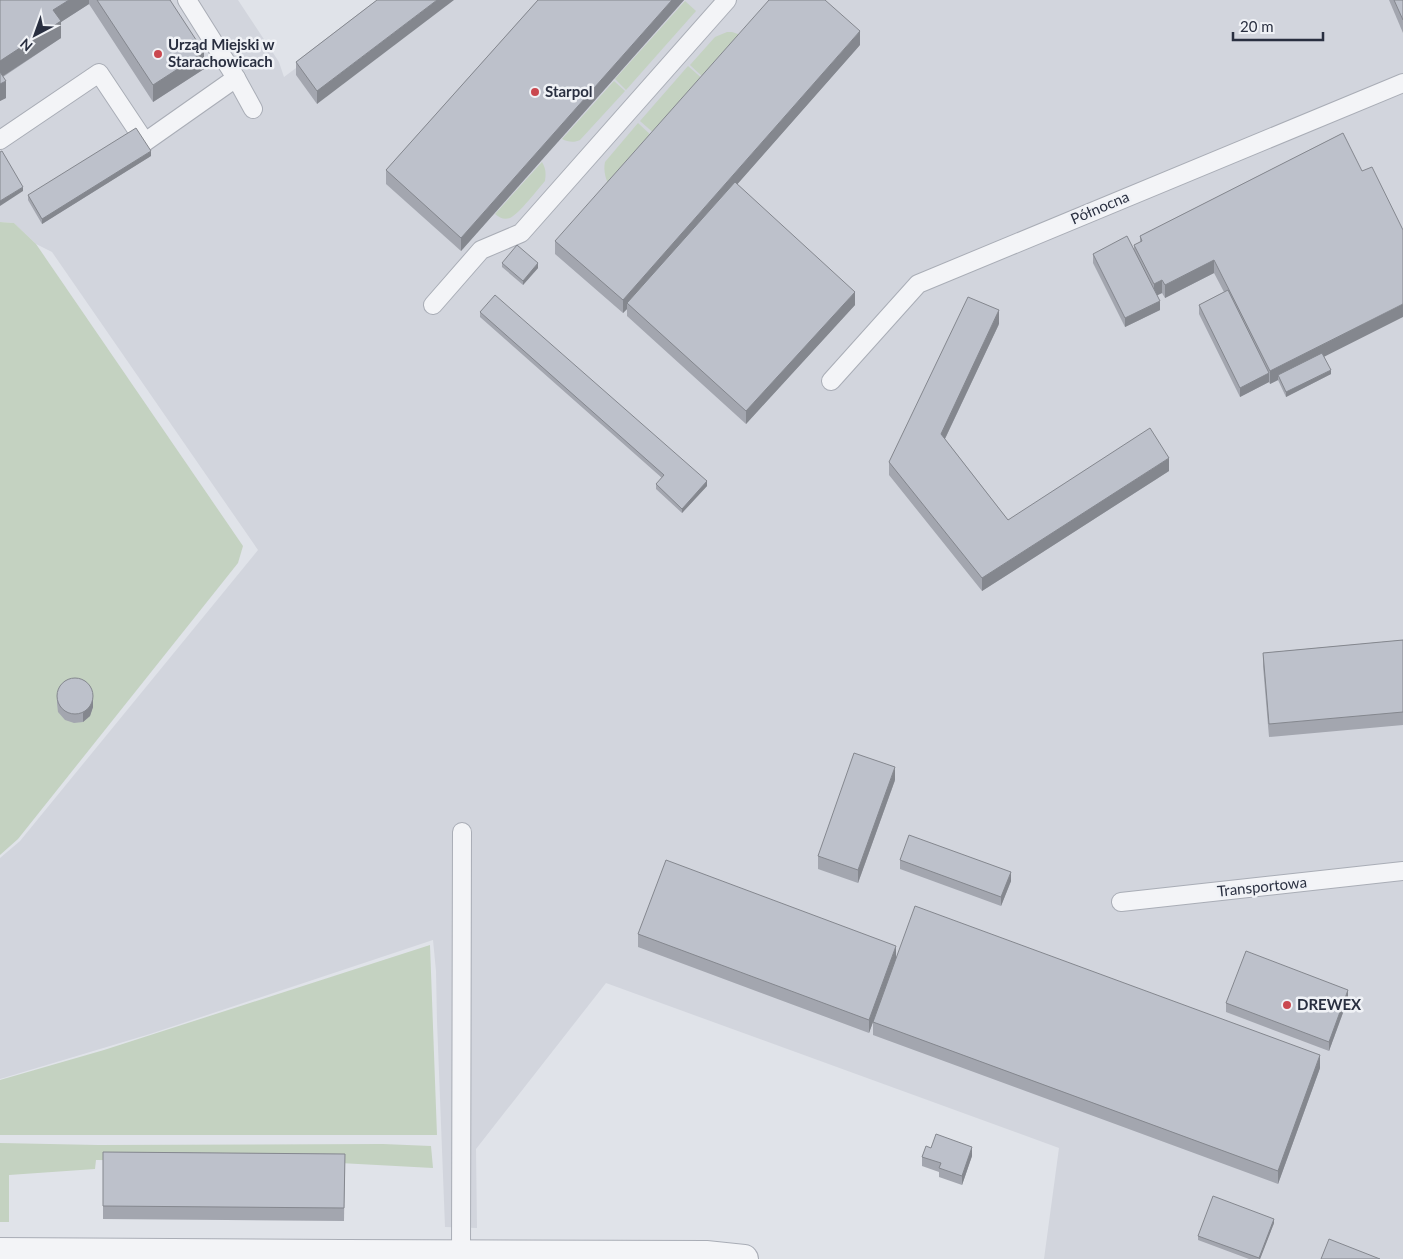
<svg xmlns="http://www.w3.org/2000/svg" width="1403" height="1259" viewBox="0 0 1403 1259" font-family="Lato,sans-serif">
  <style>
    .built { fill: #d2d5dd }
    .green { fill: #c4d2c1 }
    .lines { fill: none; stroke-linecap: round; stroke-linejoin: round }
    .lane-casing { stroke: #a9adb6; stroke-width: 20 }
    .street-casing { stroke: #a9adb6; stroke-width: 30 }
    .lane { stroke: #f3f4f7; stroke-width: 18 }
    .street { stroke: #f3f4f7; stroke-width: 28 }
    .wall { fill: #a3a6af }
    .shaded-wall { fill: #84878e }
    .building { fill: #bdc1cb; stroke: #84878e }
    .poi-dot { fill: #ca484f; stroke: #f0f2f6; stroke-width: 2 }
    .labels { text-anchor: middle; stroke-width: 5; stroke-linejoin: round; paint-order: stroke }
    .poi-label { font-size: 15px; font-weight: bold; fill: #292f40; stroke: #f0f2f6; text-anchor: start }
    .street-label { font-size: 15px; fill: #292f40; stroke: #f0f2f6 }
  </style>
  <rect width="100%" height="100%" fill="#e0e3e9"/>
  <path class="built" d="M 0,0 L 238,0 L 279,62 L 284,77 L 387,0 L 1403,0 L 1403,1259 L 1044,1259 L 1059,1148 L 606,983 L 476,1149 L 477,1228 L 445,1227 L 437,1021 L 436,971 L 433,940 L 150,1034 L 0,1079 L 0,858 L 20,841 L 258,550 L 52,252 L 36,244 L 14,223 L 0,222 Z"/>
  <g class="green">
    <path d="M 685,1 L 696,11 L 626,90 L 615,79 Z"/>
    <path d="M 727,32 L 732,32 L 744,36 L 706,80 L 690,65 L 715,37 Z"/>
    <path d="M 688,66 L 705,81 L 656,135 L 640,121 Z"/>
    <path d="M 614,81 L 625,91 L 580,140 C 574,143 568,142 562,139 Z"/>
    <path d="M 638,123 L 654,138 L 610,188 C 606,180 603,171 605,162 Z"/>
    <path d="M 542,162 C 546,169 546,173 545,181 C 538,189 519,214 510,218 C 504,220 500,218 495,214 Z"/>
    <path d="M 0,222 L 14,223 L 36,244 L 243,546 L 238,563 L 18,839 L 0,855 Z"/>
    <path d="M 430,945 L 437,1135 L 0,1135 L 0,1080 L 104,1050 Z"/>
    <path d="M 0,1143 L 98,1145 L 383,1144 L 431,1146 L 433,1168 L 321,1162 L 96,1160 L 95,1169 L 9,1175 L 9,1222 L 0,1222 Z"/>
  </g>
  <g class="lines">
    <defs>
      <g id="lane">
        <path d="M 187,0 L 236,78 L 253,109"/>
        <path d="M 0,140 L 99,73 L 145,142 L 236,78"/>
        <path d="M 433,305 L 481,250 L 521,233 L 727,0"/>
        <path d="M 831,381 L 918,284 L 1403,83"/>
        <path d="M 1121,902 L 1403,871"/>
        <path d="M 461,1255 L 462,832"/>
      </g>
      <path id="street" d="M 0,1252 L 342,1254 L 706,1255 L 744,1259"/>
    </defs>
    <use href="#lane" class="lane-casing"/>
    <use href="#street" class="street-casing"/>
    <use href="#lane" class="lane"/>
    <use href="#street" class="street"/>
  </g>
  <g class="wall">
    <path d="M 0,0 L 170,0 L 204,69 L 153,102 L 89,4 L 61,22 L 61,38 L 3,77 L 6,98 L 0,101 Z"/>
    <path d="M 377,0 L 317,104 L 296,75 L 296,62 Z"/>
    <path d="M 538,0 L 684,0 L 461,251 L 386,184 L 386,170 Z"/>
    <path d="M 1389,0 L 1403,0 L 1403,33 Z"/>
    <path d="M 860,45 L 737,184 L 855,305 L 746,424 L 627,316 L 627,309 L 623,313 L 555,254 L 555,241 Z"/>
    <path d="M 1343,133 L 1324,357 L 1331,374 L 1286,397 L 1278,380 L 1270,384 L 1269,382 L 1240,397 L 1199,314 L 1199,305 L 1224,292 L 1214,273 L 1165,298 L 1162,293 L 1157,295 L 1160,310 L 1125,327 L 1093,263 L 1093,254 L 1134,249 L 1134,245 L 1140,242 L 1140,236 Z"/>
    <path d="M 151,156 L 42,224 L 28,200 L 28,195 Z"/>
    <path d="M 502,263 L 538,268 L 523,285 L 502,267 Z"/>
    <path d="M 480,312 L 707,486 L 682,513 L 656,489 L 656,484 L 662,478 L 480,317 Z"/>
    <path d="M 999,324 L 945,439 L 1008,520 L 1169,471 L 982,591 L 889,475 L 889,462 Z"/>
    <path d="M 1403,640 L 1403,725 L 1269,737 L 1263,666 L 1263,653 Z"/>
    <path d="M 57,694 L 93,707 L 90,716 L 83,722 L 74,723 L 65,720 L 58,712 L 57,703 Z"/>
    <path d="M 895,780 L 858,883 L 818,869 L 818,856 Z"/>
    <path d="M 900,860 L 1011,881 L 1001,906 L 900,869 Z"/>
    <path d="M 638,934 L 896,959 L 1320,1068 L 1278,1184 L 873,1035 L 873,1022 L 890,975 L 869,1033 L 638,947 Z"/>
    <path d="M 1348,999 L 1329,1051 L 1226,1012 L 1226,1003 Z"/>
    <path d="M 931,1148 L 972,1156 L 962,1185 L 939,1177 L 939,1172 L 922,1166 L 922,1157 Z"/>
    <path d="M 103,1152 L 345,1154 L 344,1221 L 103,1219 Z"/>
    <path d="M 1274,1223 L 1260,1259 L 1249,1259 L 1198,1240 L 1198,1236 Z"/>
  </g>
  <g class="shaded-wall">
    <path d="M 69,0 L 89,0 L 89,4 L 61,22 L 61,38 L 0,78 L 0,61 L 53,10 Z"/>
    <path d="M 437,0 L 454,0 L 317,104 L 317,91 Z"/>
    <path d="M 672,0 L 684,0 L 461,251 L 461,238 Z"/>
    <path d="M 860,31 L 860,45 L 630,306 L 627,303 L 627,309 L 623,313 L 623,300 Z"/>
    <path d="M 204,52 L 204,69 L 153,102 L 153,85 Z"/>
    <path d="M 6,81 L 6,98 L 0,101 L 0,84 Z"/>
    <path d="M 151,151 L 151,156 L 42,224 L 42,219 Z"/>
    <path d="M 23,187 L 23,191 L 0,206 L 0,201 Z"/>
    <path d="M 1214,260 L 1214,273 L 1165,298 L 1165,285 Z"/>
    <path d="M 538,263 L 538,268 L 523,285 L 523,281 Z"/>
    <path d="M 1162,280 L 1162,293 L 1154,297 L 1154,284 Z"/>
    <path d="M 855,292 L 855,305 L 746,424 L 746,411 Z"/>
    <path d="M 1160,301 L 1160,310 L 1125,327 L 1125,318 Z"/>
    <path d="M 1403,304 L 1403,317 L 1280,379 L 1278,375 L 1278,380 L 1270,384 L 1270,371 Z"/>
    <path d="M 999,310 L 999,324 L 941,447 L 941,434 Z"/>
    <path d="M 1331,370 L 1331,374 L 1286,397 L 1286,392 Z"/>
    <path d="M 1269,373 L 1269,382 L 1240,397 L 1240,388 Z"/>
    <path d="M 1169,458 L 1169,471 L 982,591 L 982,578 Z"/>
    <path d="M 707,481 L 707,486 L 682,513 L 682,509 Z"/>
    <path d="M 93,698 L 93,707 L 90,716 L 83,722 L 83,713 Z"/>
    <path d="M 895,767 L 895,780 L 858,883 L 858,870 Z"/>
    <path d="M 1011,872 L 1011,881 L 1001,906 L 1001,897 Z"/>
    <path d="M 896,946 L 896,959 L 869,1033 L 869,1020 Z"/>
    <path d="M 1348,990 L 1348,999 L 1329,1051 L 1329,1042 Z"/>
    <path d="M 1320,1055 L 1320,1068 L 1278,1184 L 1278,1171 Z"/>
    <path d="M 972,1147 L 972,1156 L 962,1185 L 962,1176 Z"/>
    <path d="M 1274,1219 L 1274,1223 L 1260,1259 L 1259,1259 Z"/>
  </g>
  <g class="building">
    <path d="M 0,0 L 69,0 L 53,10 L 61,21 L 0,61 Z"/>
    <path d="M 97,0 L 170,0 L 204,52 L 153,85 Z"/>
    <path d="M 377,0 L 437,0 L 317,91 L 296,62 Z"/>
    <path d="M 538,0 L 672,0 L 461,238 L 386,170 Z"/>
    <path d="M 769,0 L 825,0 L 860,31 L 623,300 L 555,241 Z"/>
    <path d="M 1394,0 L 1403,0 L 1403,20 Z"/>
    <path d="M 0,72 L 6,81 L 0,84 Z"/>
    <path d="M 136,128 L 151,151 L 42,219 L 28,195 Z"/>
    <path d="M 1343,133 L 1362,171 L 1372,167 L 1403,230 L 1403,304 L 1270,371 L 1214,260 L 1165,285 L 1162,280 L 1154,284 L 1134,245 L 1142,241 L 1140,236 Z"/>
    <path d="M 2,151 L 23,187 L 0,201 L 0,152 Z"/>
    <path d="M 735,182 L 855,292 L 746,411 L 627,303 Z"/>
    <path d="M 1127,236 L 1160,301 L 1125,318 L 1093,254 Z"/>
    <path d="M 517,245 L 538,263 L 523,281 L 502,263 Z"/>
    <path d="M 1228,290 L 1269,373 L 1240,388 L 1199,305 Z"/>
    <path d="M 495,295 L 707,481 L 682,509 L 656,484 L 664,475 L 480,312 Z"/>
    <path d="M 968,297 L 999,310 L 941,434 L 1008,520 L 1150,428 L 1169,458 L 982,578 L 889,462 Z"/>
    <path d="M 1322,353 L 1331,370 L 1286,392 L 1278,375 Z"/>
    <path d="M 1403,640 L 1403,712 L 1269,724 L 1263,653 Z"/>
    <circle cx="75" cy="696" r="18"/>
    <path d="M 854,753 L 895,767 L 858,870 L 818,856 Z"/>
    <path d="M 909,835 L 1011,872 L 1001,897 L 900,860 Z"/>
    <path d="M 666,860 L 896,946 L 869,1020 L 638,934 Z"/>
    <path d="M 915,906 L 1320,1055 L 1278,1171 L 873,1022 Z"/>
    <path d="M 1246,951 L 1348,990 L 1329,1042 L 1226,1003 Z"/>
    <path d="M 936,1134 L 972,1147 L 962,1176 L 939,1168 L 941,1163 L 922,1157 L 926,1146 L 931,1148 Z"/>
    <path d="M 103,1152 L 345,1154 L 344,1208 L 103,1206 Z"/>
    <path d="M 1213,1196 L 1274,1219 L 1259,1258 L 1198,1236 Z"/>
    <path d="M 1329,1239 L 1380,1259 L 1321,1259 Z"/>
  </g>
  <g class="poi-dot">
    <circle cx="158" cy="54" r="5"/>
    <circle cx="535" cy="92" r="5"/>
    <circle cx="1287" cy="1005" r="5"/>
  </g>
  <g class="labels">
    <g class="poi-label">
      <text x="168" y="50">Urząd Miejski w<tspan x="168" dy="17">Starachowicach</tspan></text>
      <text x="545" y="97">Starpol</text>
      <text x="1297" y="1010">DREWEX</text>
    </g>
    <g class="street-label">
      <text transform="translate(1100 208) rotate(-23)" y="5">Północna</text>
      <text transform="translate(1262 887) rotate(-6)" y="5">Transportowa</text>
    </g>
  </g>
  <g transform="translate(35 35) rotate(221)" stroke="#f0f2f6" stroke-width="4" paint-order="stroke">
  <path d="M0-4L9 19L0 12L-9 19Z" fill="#292f40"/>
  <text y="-8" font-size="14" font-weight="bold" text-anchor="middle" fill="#292f40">N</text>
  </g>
  <path d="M1233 32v8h90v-8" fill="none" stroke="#292f40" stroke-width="2.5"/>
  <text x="1240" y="32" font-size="15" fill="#292f40" stroke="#f0f2f6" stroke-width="4" paint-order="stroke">20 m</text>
</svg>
